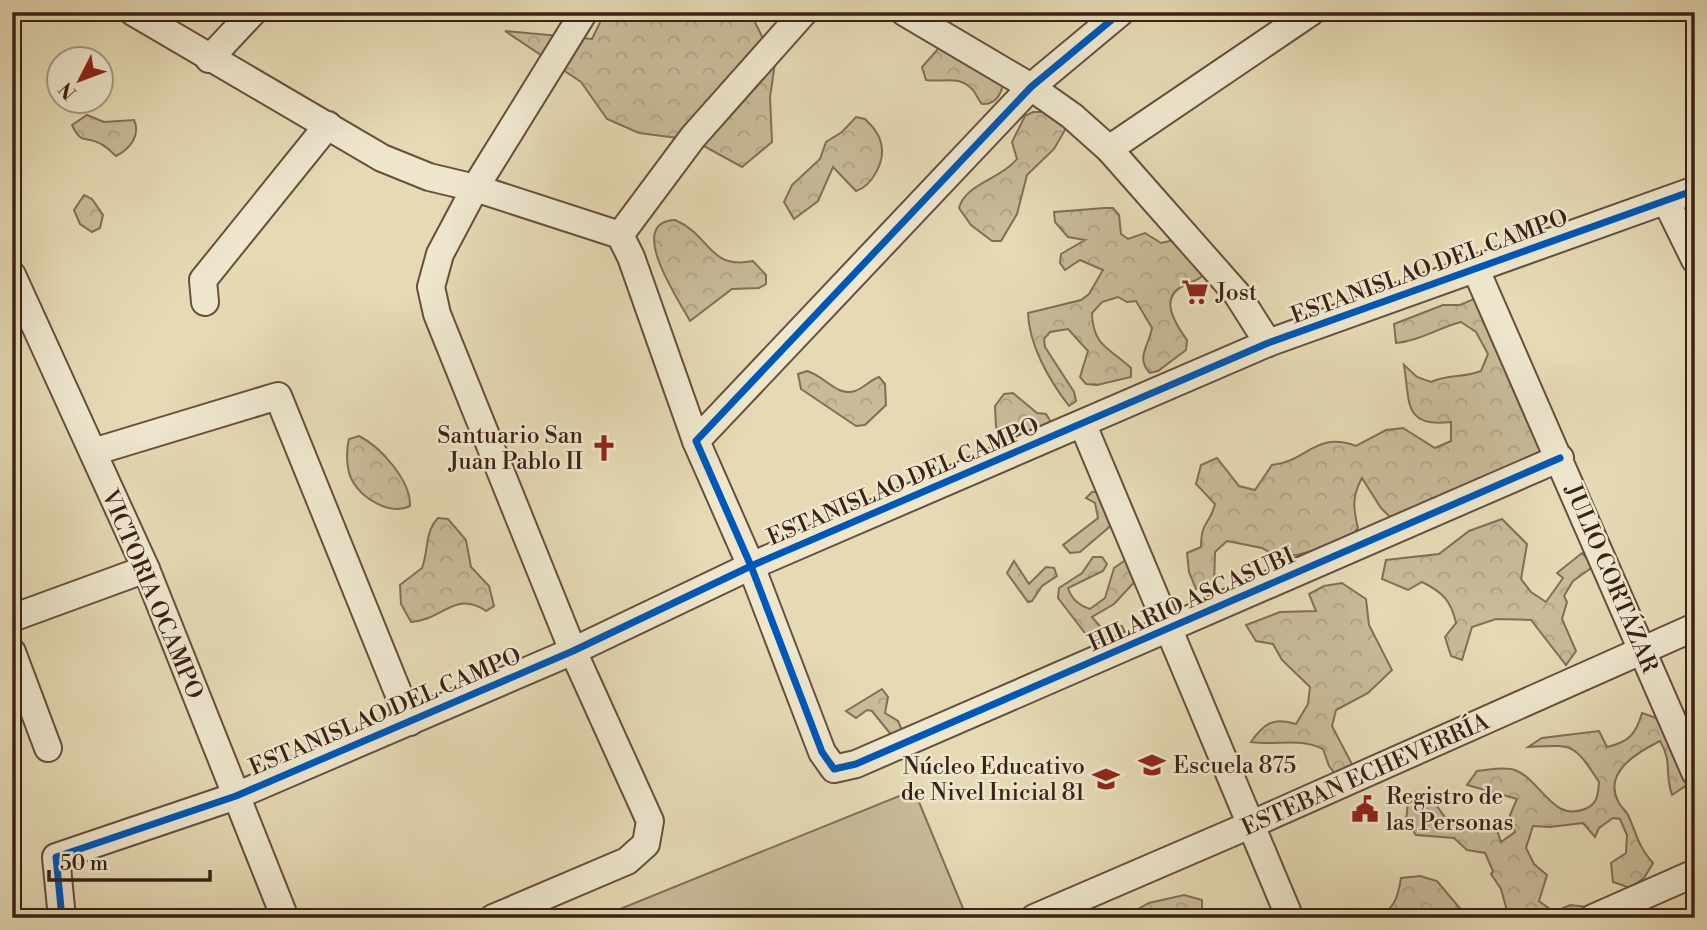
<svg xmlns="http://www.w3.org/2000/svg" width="1707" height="930" viewBox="0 0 1707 930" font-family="'Libre Bodoni',serif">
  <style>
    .forest { fill: url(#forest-crowns); stroke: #826e58; stroke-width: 2 }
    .garden { fill: #c8bb99; stroke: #826e58; stroke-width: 2 }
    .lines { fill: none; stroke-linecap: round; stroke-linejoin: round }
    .minor-casing { stroke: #664f3e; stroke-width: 30 }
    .minor { stroke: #eee7ce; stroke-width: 26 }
    .cycleway-casing { stroke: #eee7ce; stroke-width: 11 }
    .cycleway { stroke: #0057b8; stroke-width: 7 }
    .labels { text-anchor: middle; stroke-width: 5; stroke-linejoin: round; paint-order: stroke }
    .street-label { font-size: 23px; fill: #3c2117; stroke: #eee7ce }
    .poi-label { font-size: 23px; fill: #3c2117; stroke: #eee7ce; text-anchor: start }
  </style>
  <defs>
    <pattern id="forest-crowns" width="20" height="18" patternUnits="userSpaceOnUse" patternTransform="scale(1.75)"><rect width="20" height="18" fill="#c8bb99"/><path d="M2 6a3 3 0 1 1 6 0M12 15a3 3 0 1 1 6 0" fill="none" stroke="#ada083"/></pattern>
  </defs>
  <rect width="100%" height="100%" fill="#e5dab4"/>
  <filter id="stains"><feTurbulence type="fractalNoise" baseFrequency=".00286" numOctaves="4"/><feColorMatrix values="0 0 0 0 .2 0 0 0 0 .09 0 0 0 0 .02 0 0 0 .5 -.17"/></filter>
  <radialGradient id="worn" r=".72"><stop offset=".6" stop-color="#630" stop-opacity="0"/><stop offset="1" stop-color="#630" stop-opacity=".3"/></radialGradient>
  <g class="forest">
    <path d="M 605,12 L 750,12 L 775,63 L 770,97 L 772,142 L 742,167 L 693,140 L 639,133 L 607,119 L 581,82 L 505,31 L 592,39 Z"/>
    <path d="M 943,48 L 1004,82 C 1001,94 996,105 982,104 C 978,100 977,95 973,90 C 958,74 945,83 926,80 L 922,67 L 938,49 Z"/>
    <path d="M 1033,112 L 1044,112 L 1069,123 L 1054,149 L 1027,175 L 1017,214 L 1001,241 L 992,241 L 971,225 L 959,208 C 965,184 1001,179 1017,159 L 1012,142 L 1025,116 Z"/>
    <path d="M 87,115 L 104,122 L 134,120 C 141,135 130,149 116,156 C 111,152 106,146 101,144 C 85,135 82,146 72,125 Z"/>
    <path d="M 856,117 L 865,119 C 872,126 879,133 881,143 C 886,161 872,186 856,191 L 833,167 L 818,201 L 794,219 L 784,202 L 792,185 L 820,159 L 826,142 L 842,132 Z"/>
    <path d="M 84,195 L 92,199 L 103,215 L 100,228 L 92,232 L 80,224 L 74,210 Z"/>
    <path d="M 1105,208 L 1113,208 L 1119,215 L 1121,234 L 1128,239 L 1145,233 L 1161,243 L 1178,239 L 1207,271 C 1200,280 1193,281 1183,286 C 1158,298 1176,325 1187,340 L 1186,350 L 1158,371 L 1150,373 C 1135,358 1149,346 1152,328 L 1136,301 L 1127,302 L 1118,297 L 1102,302 L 1092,313 C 1093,347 1110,348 1131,368 L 1131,377 L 1097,385 L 1086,384 L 1080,377 L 1088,351 L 1068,329 L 1050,332 L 1044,339 L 1045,347 L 1074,392 L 1076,401 L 1069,406 C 1049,380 1029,345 1028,313 L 1081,300 L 1089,294 L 1103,270 L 1080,260 L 1065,270 L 1060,263 L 1061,254 L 1085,240 L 1068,237 L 1055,222 L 1054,212 Z"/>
    <path d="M 675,220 C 711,235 708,270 753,261 L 766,275 L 766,284 L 759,288 L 732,289 L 690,321 C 681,303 624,222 675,220 Z"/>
    <path d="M 1476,298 L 1552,449 L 1394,521 L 1381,508 L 1362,478 C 1352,496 1353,508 1358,528 L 1347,541 L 1297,555 L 1278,557 L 1262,548 L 1227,541 L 1215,552 L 1214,587 L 1196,589 L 1189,572 L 1187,553 L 1201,547 C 1201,520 1210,525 1215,504 L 1196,484 L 1201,465 L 1217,458 L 1239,486 L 1255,490 L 1272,465 C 1308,461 1315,431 1356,446 L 1386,430 L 1403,428 L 1435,448 L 1451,441 L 1451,422 C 1403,428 1410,402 1404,365 L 1417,377 L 1431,382 C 1448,374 1464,378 1481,371 L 1488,354 L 1476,332 L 1461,322 C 1438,328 1419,341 1396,343 L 1394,324 L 1443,305 L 1460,305 Z"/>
    <path d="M 807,371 C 825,376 837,397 855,391 C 864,388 870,380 879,377 L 885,384 L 886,405 L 865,425 L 856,426 L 801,389 L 798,374 Z"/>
    <path d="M 1013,393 L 1037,413 L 1046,414 L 1051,422 L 1048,425 L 1004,438 L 996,427 L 995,406 L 1004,394 Z"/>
    <path d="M 359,436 C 381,447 411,481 410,506 C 391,516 363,499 353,482 C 346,471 346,451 349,439 Z"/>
    <path d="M 1092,492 L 1102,492 L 1113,524 L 1080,552 L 1070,553 L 1063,545 L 1098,518 L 1095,503 L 1086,498 Z"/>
    <path d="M 438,518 L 448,519 L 466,540 L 471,567 L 489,586 L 494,606 L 486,611 C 455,590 443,620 411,622 L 401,604 L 400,585 L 422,568 C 429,550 424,533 438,518 Z"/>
    <path d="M 1502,519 L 1527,544 L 1521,579 L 1531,592 L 1546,602 L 1563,578 L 1557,573 L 1582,553 L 1594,566 L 1573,581 L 1564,596 L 1567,602 L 1562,619 L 1576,651 L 1566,665 L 1531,620 L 1496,619 L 1472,627 L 1462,660 L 1451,656 L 1445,637 L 1456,623 C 1451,600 1442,592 1422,582 L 1408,590 L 1382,579 L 1386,560 L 1439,554 L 1469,531 Z"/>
    <path d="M 1093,557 L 1102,557 L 1107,564 L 1103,571 L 1068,588 C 1072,600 1079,605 1090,609 L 1105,598 L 1114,568 L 1130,557 L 1141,575 L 1114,604 L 1092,617 L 1103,630 L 1113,625 L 1122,626 L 1127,636 L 1105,645 L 1088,637 L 1058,598 L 1059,588 L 1082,573 Z"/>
    <path d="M 1014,561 L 1029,584 L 1046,567 L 1054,568 L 1057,576 L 1042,586 L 1032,601 L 1028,602 L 1007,573 Z"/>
    <path d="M 1342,583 L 1366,599 L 1369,625 L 1392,670 L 1368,693 L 1336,710 L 1332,726 L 1355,770 L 1340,780 L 1329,766 L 1323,749 C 1299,737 1278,746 1251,742 C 1264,723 1274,717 1296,724 L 1308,704 L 1310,687 L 1282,660 L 1273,644 L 1256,641 L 1246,625 L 1280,612 L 1316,611 L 1309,594 L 1324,586 Z"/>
    <path d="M 882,689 L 888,697 L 885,713 L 898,721 L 902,730 L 893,737 L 872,711 L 867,710 L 856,718 L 846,711 Z"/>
    <path d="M 1642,713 L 1659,719 L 1684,768 L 1687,785 L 1672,795 C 1664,772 1673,763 1660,741 C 1638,752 1603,772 1618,801 C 1620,806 1625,810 1628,815 C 1638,836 1636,843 1653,863 L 1644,878 L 1630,888 L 1613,882 L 1611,863 L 1626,853 L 1627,835 L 1620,819 L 1613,818 L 1599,828 L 1595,837 L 1583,823 L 1550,827 L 1533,826 L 1526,848 L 1534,864 L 1547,875 L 1539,901 L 1554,912 L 1570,905 L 1588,907 L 1576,918 L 1509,918 L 1501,889 L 1491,874 L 1493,871 L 1485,853 L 1467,850 L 1454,838 L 1416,835 L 1406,821 L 1408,802 L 1423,792 C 1439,803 1435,806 1445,817 C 1458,830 1479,829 1495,825 L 1501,842 L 1515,832 L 1510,815 L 1517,799 L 1467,785 L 1477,771 C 1489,770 1504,766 1515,770 C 1542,781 1552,822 1585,809 C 1598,804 1598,794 1599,782 C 1573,742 1573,745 1528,747 L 1542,738 L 1599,731 L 1607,747 C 1629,742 1636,734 1642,713 Z"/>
    <path d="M 1420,876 L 1437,881 L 1468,918 L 1375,918 C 1394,910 1398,898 1401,878 Z"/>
    <path d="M 1184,895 L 1202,900 L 1202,918 L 1122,918 L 1149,903 Z"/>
  </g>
  <path class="garden" d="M 914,790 L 967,918 L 618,918 L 615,911 Z"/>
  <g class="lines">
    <defs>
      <g id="minor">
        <path d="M 133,12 L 382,158 L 429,177 L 475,188 L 620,235 L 631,257 L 696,441"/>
        <path d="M 904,12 L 1031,87 L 1072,116 L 1109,149 L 1237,294 L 1268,343"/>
        <path d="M 1121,12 L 1031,87 L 696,441 L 751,566 L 822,752 L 834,769 L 856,764 L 1560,458"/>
        <path d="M 209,59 L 253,12"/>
        <path d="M 1109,149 L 1311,12"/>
        <path d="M 1666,201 L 1695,260"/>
        <path d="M 620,235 L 693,137 L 804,12"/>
        <path d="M 1476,270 L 1695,772"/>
        <path d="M 12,275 L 146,569 L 285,918"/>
        <path d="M 205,302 L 203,280 L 328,125"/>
        <path d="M 1083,425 L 1290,918"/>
        <path d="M 93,452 L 278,396 L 410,722"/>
        <path d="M 12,618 L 146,569"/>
        <path d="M 12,652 L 48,748"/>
        <path d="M 62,918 L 56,857 L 236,796 L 573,651 L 751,566 L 1268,343 L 1695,190"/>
        <path d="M 493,918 L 627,861 L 646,844 L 650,821 L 573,651 L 437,314 L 431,287 L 440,254 L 475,188 L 584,12"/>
        <path d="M 1034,918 L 1250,825 L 1695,627"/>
        <path d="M 1593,918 L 1695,873"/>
      </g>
    </defs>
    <use href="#minor" class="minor-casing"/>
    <use href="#minor" class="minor"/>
    <defs>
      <g id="cycleway">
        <path d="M 1121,12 L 1031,87 L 696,441 L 751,566 L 822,752 L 834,769 L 856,764 L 1560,458"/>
        <path d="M 62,918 L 56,857 L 236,796 L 573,651 L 751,566 L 1268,343 L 1695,190"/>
      </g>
    </defs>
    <use href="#cycleway" class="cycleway-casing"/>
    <use href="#cycleway" class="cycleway"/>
  </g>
  <defs>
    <symbol id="supermarket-bare" viewBox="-9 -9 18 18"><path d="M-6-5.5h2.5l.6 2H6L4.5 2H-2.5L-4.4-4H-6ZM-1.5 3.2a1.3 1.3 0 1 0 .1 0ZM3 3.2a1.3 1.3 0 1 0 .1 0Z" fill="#8f2418" stroke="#eee7ce" stroke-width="2.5" paint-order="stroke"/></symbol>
    <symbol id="church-bare" viewBox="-9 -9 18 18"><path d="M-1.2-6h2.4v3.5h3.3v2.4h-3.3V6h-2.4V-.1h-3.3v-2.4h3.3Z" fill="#8f2418" stroke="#eee7ce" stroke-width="2.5" paint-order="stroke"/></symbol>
    <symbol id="school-bare" viewBox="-9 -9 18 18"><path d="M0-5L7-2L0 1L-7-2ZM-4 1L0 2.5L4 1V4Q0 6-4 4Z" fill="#8f2418" stroke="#eee7ce" stroke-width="2.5" paint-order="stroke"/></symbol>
    <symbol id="civic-bare" viewBox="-9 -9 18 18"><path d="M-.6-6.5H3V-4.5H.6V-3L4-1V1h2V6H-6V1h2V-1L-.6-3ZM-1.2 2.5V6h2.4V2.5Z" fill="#8f2418" stroke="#eee7ce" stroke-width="2.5" paint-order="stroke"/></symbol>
  </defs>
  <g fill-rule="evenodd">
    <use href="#supermarket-bare" x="1176" y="273" width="38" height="38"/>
    <use href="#church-bare" x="585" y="429" width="38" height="38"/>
    <use href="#school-bare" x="1133" y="746" width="38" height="38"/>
    <use href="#school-bare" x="1087" y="760" width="38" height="38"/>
    <use href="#civic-bare" x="1346" y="790" width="38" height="38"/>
  </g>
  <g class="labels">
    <g class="street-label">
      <text transform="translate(1429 266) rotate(-20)" y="8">ESTANISLAO DEL CAMPO</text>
      <text transform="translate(903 481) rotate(-23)" y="8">ESTANISLAO DEL CAMPO</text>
      <text transform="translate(1612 578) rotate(67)" y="8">JULIO CORTÁZAR</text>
      <text transform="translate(153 594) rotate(67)" y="8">VICTORIA OCAMPO</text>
      <text transform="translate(1191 599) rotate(-24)" y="8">HILARIO ASCASUBI</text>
      <text transform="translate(385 711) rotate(-23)" y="8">ESTANISLAO DEL CAMPO</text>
      <text transform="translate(1365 774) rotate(-24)" y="8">ESTEBAN ECHEVERRÍA</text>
    </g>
    <g class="poi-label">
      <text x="1216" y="300">Jost</text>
      <text x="583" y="443" text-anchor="end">Santuario San<tspan x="583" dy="26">Juan Pablo II</tspan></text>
      <text x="1173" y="773">Escuela 875</text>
      <text x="1085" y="774" text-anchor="end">Núcleo Educativo<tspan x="1085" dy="26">de Nivel Inicial 81</tspan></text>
      <text x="1386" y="804">Registro de<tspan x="1386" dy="26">las Personas</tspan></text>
    </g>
  </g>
  <rect width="1707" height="930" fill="none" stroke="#e5dab4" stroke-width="42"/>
  <rect x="14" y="14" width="1679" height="902" fill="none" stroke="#3c2117" stroke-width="3.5"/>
  <rect x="21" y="21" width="1665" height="888" fill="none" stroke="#3c2117" stroke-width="2"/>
  <g transform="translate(80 80) rotate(228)"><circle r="33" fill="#eee7ce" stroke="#a79885" stroke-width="2"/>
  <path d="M0-5L12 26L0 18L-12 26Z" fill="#8f2418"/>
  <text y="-10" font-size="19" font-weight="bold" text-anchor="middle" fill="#3c2117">N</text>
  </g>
  <path d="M49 870v10h161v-10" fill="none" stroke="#3c2117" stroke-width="3.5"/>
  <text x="60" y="870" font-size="21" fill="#3c2117" stroke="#eee7ce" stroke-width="5" paint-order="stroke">50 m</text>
  <rect width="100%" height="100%" filter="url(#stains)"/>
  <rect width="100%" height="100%" fill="url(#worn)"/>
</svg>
